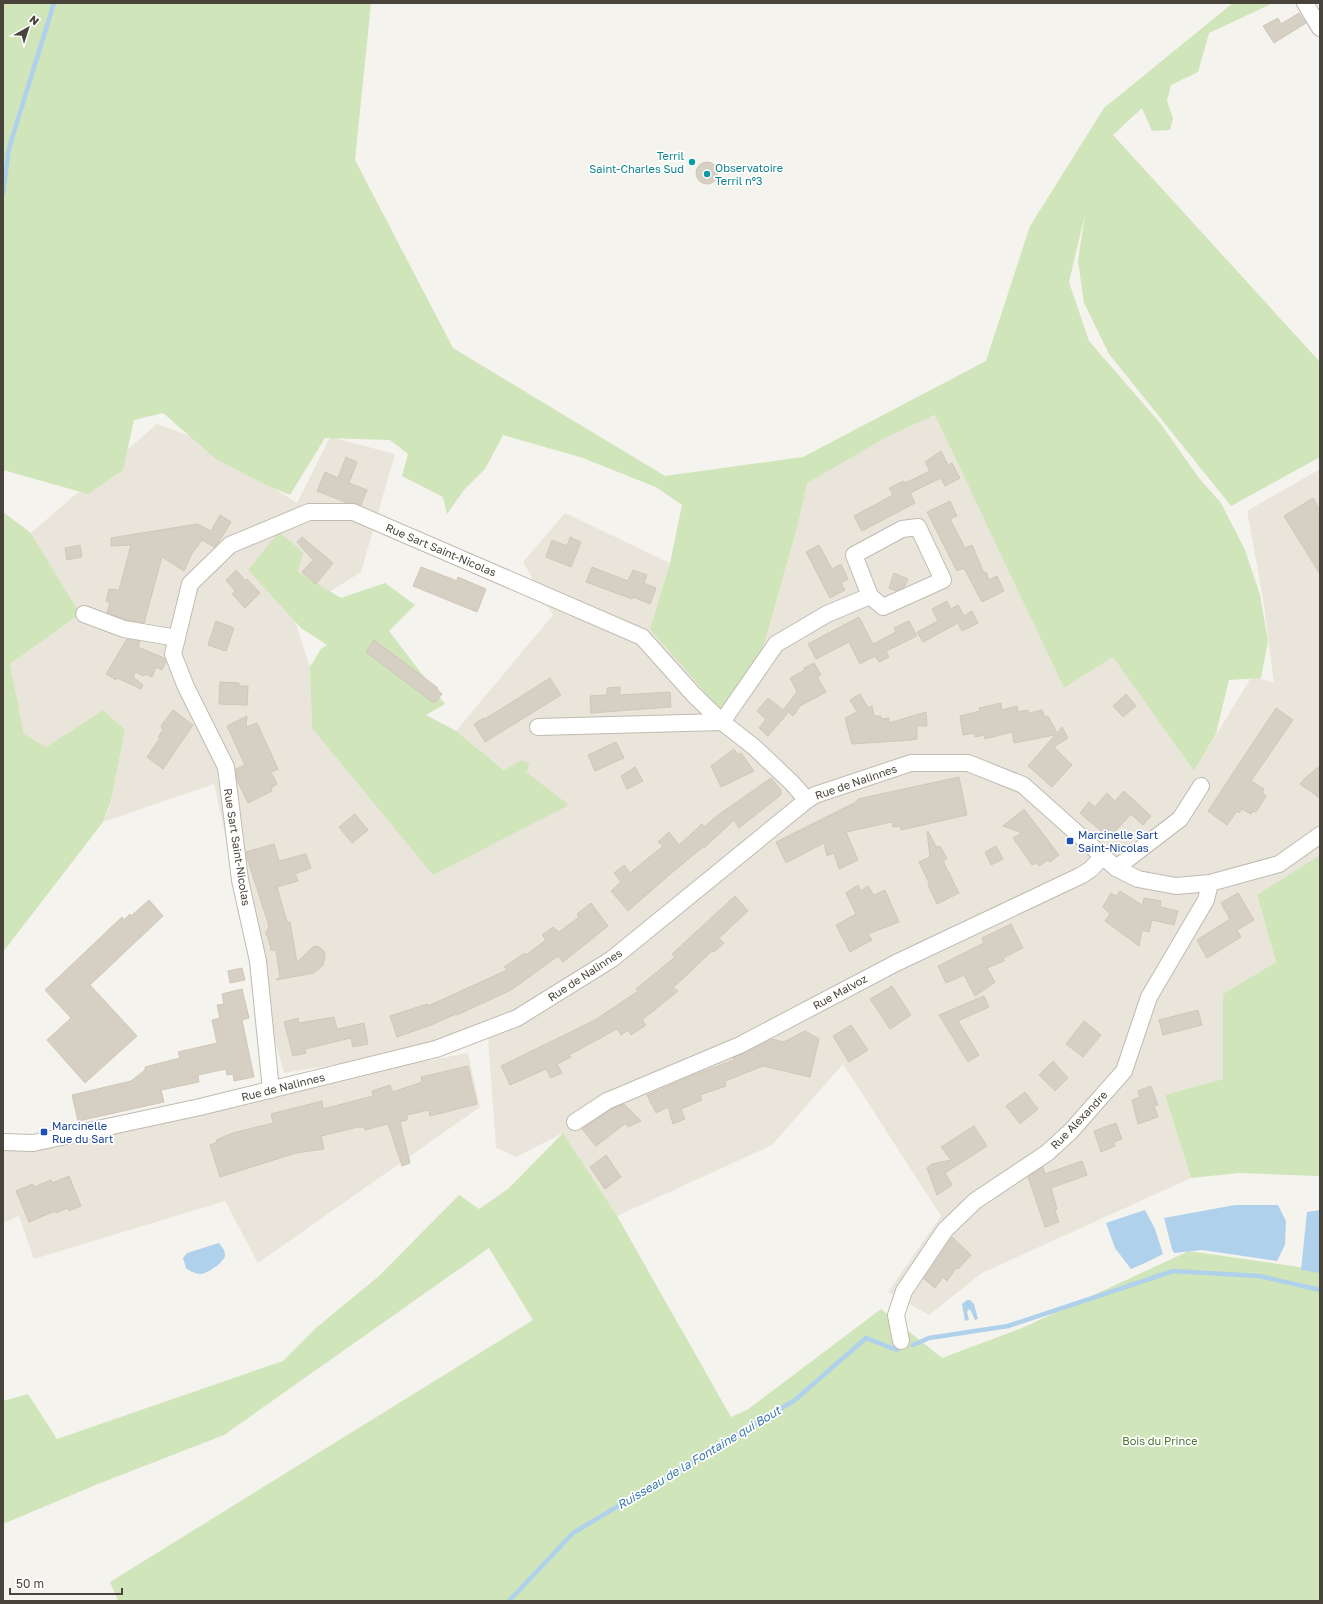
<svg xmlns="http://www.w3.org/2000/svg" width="1323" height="1604" viewBox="0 0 1323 1604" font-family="'Golos Text',sans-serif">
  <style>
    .residential { fill: #e9e5db }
    .green { fill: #d0e5ba }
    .water { fill: #afd1eb }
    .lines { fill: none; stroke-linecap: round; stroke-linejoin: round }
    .stream { stroke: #afd1eb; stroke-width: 4.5 }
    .building { fill: #d6cfc3; stroke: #d0c7b7 }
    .street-casing { stroke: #c0bbb0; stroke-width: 18 }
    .street { stroke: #fff; stroke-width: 16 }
    .culture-dot { fill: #0f9aa8; stroke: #fff; stroke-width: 1.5 }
    .transit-dot { fill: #1a4fb4; stroke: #fff; stroke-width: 1.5 }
    .labels { text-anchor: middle; stroke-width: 3.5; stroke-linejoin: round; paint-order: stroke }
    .culture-label { font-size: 11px; fill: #0d838f; stroke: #fff; text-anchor: end }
    .street-label { font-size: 11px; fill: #49443b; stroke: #fff }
    .transit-label { font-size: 11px; fill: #164399; stroke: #fff; text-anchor: start }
    .park-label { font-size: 11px; fill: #4a7732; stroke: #fff }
    .water-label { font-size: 12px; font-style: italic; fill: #3b7aad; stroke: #fff }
  </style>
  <rect width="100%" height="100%" fill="#f5f3ed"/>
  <g class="residential">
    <path d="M 936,415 L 1064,688 L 1113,657 L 1194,771 L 1252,676 L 1274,683 L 1263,598 L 1247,511 L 1320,469 L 1320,855 L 1257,895 L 1276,962 L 1223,994 L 1223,1079 L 1165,1095 L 1191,1178 L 982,1273 L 929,1315 L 888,1292 L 941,1216 L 843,1064 L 772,1145 L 617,1216 L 563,1133 L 516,1157 L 496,1148 L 488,1036 L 423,1050 L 284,1073 L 255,968 L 214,784 L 103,822 L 110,807 L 125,730 L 103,710 L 46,747 L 24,734 L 10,664 L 80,614 L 31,533 L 157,424 L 198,439 L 297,503 L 330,437 L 395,454 L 361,572 L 293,615 L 310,667 L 312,728 L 556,811 L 456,731 L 553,615 L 523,562 L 565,513 L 670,563 L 650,629 L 763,647 L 798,524 L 807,482 L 887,437 Z"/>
    <path d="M 468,1053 L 480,1107 L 258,1263 L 225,1201 L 34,1259 L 19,1216 L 3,1223 L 3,1148 L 180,1109 Z"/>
  </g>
  <g class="green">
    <path d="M 3,3 L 371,3 L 355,160 L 453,348 L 665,476 L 803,457 L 986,361 L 1030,226 L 1104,108 L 1233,3 L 1273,3 L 1209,33 L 1198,72 L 1171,85 L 1167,101 L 1173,118 L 1170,130 L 1152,131 L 1142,108 L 1113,135 L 1320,362 L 1320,457 L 1231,506 L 1109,354 L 1084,303 L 1078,261 L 1085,214 L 1069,282 L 1089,341 L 1160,423 L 1199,478 L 1221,503 L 1245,550 L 1260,595 L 1268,641 L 1261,678 L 1229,680 L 1216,734 L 1194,771 L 1113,657 L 1064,688 L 935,415 L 887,437 L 807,483 L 798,524 L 763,648 L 723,713 L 650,629 L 670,563 L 682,505 L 656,487 L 580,457 L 503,435 L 485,469 L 464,490 L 447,514 L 443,497 L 402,476 L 408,454 L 390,440 L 325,438 L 290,495 L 262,483 L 216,459 L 163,413 L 134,420 L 123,470 L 88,494 L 3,470 Z"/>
    <path d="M 3,512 L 31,533 L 80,614 L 10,664 L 24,734 L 46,747 L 103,710 L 125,730 L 111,801 L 103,822 L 3,952 Z"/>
    <path d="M 279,532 L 303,552 L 298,572 L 341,598 L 385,583 L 415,605 L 389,631 L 445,704 L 426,715 L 456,731 L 504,770 L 522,760 L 530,764 L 526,772 L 569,805 L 433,875 L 312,728 L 310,667 L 321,649 L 327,645 L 301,628 L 248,570 Z"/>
    <path d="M 1320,855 L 1320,1176 L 1239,1173 L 1191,1178 L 1165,1095 L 1223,1079 L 1223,994 L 1276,962 L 1257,895 Z"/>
    <path d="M 563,1133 L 617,1216 L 731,1417 L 747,1410 L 881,1309 L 942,1358 L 1022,1328 L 1189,1251 L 1320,1270 L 1320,1601 L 118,1601 L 110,1582 L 533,1320 L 489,1248 L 224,1435 L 98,1484 L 3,1524 L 3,1401 L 28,1394 L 57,1439 L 283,1361 L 316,1328 L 379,1276 L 459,1195 L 479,1209 L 508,1189 Z"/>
  </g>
  <g class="water">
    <path d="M 1235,1205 L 1278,1205 L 1286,1221 L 1285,1245 L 1277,1261 L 1202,1250 L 1174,1253 L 1172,1249 L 1164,1218 Z"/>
    <path d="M 1145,1210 L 1155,1229 L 1163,1254 L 1145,1263 L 1131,1269 L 1115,1248 L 1106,1223 Z"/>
    <path d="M 1320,1210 L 1320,1273 L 1301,1270 L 1307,1212 Z"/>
    <path d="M 219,1243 C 222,1247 225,1250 225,1255 C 225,1262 208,1273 201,1274 C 196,1274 189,1271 186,1268 C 185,1265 184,1261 183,1258 L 187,1253 Z"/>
    <path d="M 967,1300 L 970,1300 L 974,1304 L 978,1319 L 975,1320 L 971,1311 L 969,1309 L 967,1312 L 969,1320 L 965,1321 L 962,1304 Z"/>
  </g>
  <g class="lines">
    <g class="stream">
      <path d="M 3,194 L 9,148 L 54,3"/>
      <path d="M 913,1345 L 929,1338 L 1008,1326 L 1173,1271 L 1259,1276 L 1320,1290"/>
      <path d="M 509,1601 L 573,1533 L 795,1400 L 866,1338 L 897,1350"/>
    </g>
  </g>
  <g class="building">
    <path d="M 1299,13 L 1306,23 L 1274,43 L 1263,26 L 1278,18 L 1281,24 Z"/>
    <circle cx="707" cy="173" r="11"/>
    <path d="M 941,451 L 948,465 L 952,463 L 960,478 L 945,486 L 941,478 L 910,493 L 915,503 L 862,531 L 854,516 L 893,495 L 889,488 L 904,481 L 905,483 L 930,471 L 925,462 Z"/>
    <path d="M 346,457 L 357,462 L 349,483 L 367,490 L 361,505 L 353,503 L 345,502 L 317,491 L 325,472 L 338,478 Z"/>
    <path d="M 1313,498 L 1320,510 L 1320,574 L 1284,516 Z"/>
    <path d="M 950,501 L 957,516 L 950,519 L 965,548 L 972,545 L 984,573 L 986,572 L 989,580 L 997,576 L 1004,591 L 982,602 L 964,568 L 957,571 L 927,512 Z"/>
    <path d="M 220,515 L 231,522 L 218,543 L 214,547 L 202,540 L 191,555 L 184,571 L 162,557 L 144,623 L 126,620 L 107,613 L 110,603 L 106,601 L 109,589 L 119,590 L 131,545 L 111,546 L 111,538 L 197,524 L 211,531 Z"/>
    <path d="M 302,537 L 333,563 L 316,584 L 302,572 L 313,560 L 297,542 Z"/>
    <path d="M 570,537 L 581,542 L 571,567 L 546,557 L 552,540 L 567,546 Z"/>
    <path d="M 80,545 L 82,557 L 67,560 L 65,548 Z"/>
    <path d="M 819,545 L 832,569 L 841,564 L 848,579 L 841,583 L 845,590 L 830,598 L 806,552 Z"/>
    <path d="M 421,567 L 457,581 L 458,577 L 486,589 L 477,612 L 413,586 Z"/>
    <path d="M 592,567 L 628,581 L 633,570 L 647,575 L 644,583 L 656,588 L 650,604 L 633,597 L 632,599 L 586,582 Z"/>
    <path d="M 236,570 L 246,581 L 247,579 L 260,593 L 245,608 L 232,594 L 235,591 L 226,580 Z"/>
    <path d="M 894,573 L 908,579 L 905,586 L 896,591 L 889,588 Z"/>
    <path d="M 947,601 L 951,609 L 958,605 L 964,616 L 972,611 L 978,623 L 962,631 L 958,623 L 923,642 L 917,632 L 938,621 L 932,609 Z"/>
    <path d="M 859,617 L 873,644 L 896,632 L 894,628 L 909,621 L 917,636 L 886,651 L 889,657 L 879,662 L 875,656 L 860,664 L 849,642 L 816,659 L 808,644 Z"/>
    <path d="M 216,621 L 234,628 L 226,651 L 208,645 Z"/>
    <path d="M 127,639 L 140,641 L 138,647 L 164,658 L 166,661 L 162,670 L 156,667 L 152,677 L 145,674 L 144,676 L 135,672 L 133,677 L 143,685 L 141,689 L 117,678 L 116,680 L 106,674 Z"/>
    <path d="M 374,640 L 438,688 L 437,689 L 442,694 L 434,703 L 366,652 Z"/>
    <path d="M 814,663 L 821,675 L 817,677 L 826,692 L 800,706 L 793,716 L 788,712 L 786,713 L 787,714 L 768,736 L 759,728 L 766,719 L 757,711 L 768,698 L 783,710 L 797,692 L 790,678 L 805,670 L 804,668 Z"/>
    <path d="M 550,678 L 561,695 L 485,742 L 474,724 L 484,718 L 485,719 Z"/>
    <path d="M 220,682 L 239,683 L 239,686 L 248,686 L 247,705 L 219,704 Z"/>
    <path d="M 620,687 L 620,695 L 670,692 L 671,707 L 591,713 L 590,696 L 607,695 L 607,688 Z"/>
    <path d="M 860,694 L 868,708 L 872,706 L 874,716 L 881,716 L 881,719 L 889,718 L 889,723 L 926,712 L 927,726 L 917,726 L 917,739 L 912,740 L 852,744 L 845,718 L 857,712 L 850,700 Z"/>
    <path d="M 1126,694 L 1136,706 L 1123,717 L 1113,706 Z"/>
    <path d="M 1001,703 L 1002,710 L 1017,706 L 1018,712 L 1028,710 L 1029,713 L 1042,710 L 1045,717 L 1048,716 L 1057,733 L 1062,727 L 1068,738 L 1054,747 L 1072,765 L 1052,787 L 1028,766 L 1055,735 L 1014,743 L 1012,732 L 985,739 L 984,735 L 975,737 L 974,733 L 963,735 L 960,716 L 980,711 L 979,708 Z"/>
    <path d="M 1276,708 L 1293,720 L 1251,781 L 1264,789 L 1262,792 L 1266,796 L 1256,812 L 1253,811 L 1251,814 L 1242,809 L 1239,813 L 1237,811 L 1227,825 L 1208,811 Z"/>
    <path d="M 173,710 L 193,725 L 163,769 L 147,757 L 160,738 L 158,737 L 163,730 L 161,726 Z"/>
    <path d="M 247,716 L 246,727 L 257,723 L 278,769 L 271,772 L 277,784 L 271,788 L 272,791 L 248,803 L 237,780 L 236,769 L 245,765 L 227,726 Z"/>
    <path d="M 616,742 L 624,758 L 595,771 L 588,755 Z"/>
    <path d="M 734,749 L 738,755 L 741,753 L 754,771 L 721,787 L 711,766 Z"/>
    <path d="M 1320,766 L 1320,798 L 1300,784 L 1305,778 Z"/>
    <path d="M 635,767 L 643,781 L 627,789 L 621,776 Z"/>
    <path d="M 959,777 L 967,815 L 901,830 L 900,826 L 893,827 L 892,822 L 846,832 L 858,860 L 839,869 L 834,853 L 827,856 L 824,843 L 786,863 L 776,842 L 858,801 L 858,799 Z"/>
    <path d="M 771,778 L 781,790 L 781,795 L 739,828 L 734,820 L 704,848 L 703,847 L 668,876 L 628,911 L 611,891 L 621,882 L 614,873 L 624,865 L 630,873 L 663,846 L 658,842 L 669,832 L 679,845 L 702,824 L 704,827 L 718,815 Z"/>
    <path d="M 1124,791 L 1151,816 L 1143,825 L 1131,814 L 1109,838 L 1080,813 L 1089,802 L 1095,807 L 1107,793 L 1115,801 Z"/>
    <path d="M 1024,809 L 1059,855 L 1050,862 L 1048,860 L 1039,866 L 1037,863 L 1032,865 L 1013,838 L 1022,833 L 1003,826 Z"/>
    <path d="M 355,814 L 368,830 L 352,843 L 339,827 Z"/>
    <path d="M 928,831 L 936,847 L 940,846 L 947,859 L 943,861 L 959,893 L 937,904 L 928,885 L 930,885 L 919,862 L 930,857 L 927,832 Z"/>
    <path d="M 274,844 L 279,861 L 306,854 L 311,868 L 295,874 L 298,881 L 277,887 L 287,922 L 290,922 L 297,962 L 313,947 L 318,946 L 324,951 L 325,957 L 323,965 L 314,973 L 276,980 L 280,977 L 276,950 L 271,950 L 268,937 L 265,934 L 269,926 L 247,858 L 246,852 Z"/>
    <path d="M 996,846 L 1003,859 L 991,865 L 985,852 Z"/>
    <path d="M 858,885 L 861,891 L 868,886 L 874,895 L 885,890 L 899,922 L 868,934 L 872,940 L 850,952 L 836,925 L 856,914 L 846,893 Z"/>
    <path d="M 1120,891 L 1142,905 L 1144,898 L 1161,901 L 1160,907 L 1178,911 L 1174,925 L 1152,920 L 1149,932 L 1142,930 L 1139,946 L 1105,921 L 1110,914 L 1103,907 L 1111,893 L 1116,896 Z"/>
    <path d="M 1238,893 L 1254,920 L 1237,930 L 1241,937 L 1207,958 L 1197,940 L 1230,919 L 1221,903 Z"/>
    <path d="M 735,896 L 748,911 L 719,938 L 724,943 L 714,952 L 712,951 L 673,988 L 678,991 L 642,1020 L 646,1025 L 631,1035 L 628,1030 L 621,1035 L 617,1029 L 569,1055 L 571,1057 L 557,1064 L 562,1073 L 551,1078 L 546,1069 L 510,1085 L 501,1066 L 595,1020 L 638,991 L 636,989 L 675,957 L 672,954 Z"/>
    <path d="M 149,900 L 163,916 L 90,985 L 137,1036 L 85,1083 L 47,1040 L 71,1018 L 45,990 L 122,917 L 124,920 L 130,914 L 131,916 Z"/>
    <path d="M 591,903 L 608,926 L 563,962 L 558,956 L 511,990 L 457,1015 L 456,1014 L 431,1025 L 397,1037 L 390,1016 L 427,1004 L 428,1006 L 507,970 L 504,967 L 525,953 L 526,955 L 546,940 L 542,935 L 553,927 L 559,932 L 579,917 L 577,914 Z"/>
    <path d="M 1011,924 L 1023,948 L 1003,958 L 1004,961 L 987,968 L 995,982 L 975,996 L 964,975 L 946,983 L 938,966 L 984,943 L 982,938 Z"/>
    <path d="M 242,968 L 245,980 L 230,983 L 228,971 Z"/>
    <path d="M 892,986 L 911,1015 L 890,1029 L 870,999 Z"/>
    <path d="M 242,989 L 249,1018 L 242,1020 L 254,1077 L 234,1081 L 233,1074 L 227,1075 L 226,1069 L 198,1075 L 199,1082 L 161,1090 L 164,1102 L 78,1121 L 72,1095 L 131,1081 L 145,1070 L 145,1067 L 180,1058 L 178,1052 L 217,1043 L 212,1020 L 220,1018 L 217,1005 L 224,1004 L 222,994 Z"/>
    <path d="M 984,996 L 989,1007 L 958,1021 L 979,1055 L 968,1062 L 939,1015 Z"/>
    <path d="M 1198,1010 L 1202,1025 L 1163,1035 L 1159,1020 Z"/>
    <path d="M 334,1017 L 337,1029 L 364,1023 L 368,1044 L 353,1047 L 351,1038 L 305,1049 L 306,1053 L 293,1056 L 284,1022 L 298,1018 L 299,1023 Z"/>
    <path d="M 1084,1021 L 1101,1035 L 1083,1057 L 1066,1044 Z"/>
    <path d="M 851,1025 L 868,1050 L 849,1062 L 833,1036 Z"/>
    <path d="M 805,1031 L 819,1039 L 810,1077 L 763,1066 L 725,1081 L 726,1086 L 700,1095 L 702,1100 L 681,1109 L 685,1119 L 673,1124 L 668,1107 L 656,1113 L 647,1095 L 694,1075 L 734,1060 L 733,1058 L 772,1039 L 784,1042 Z"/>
    <path d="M 1053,1061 L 1068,1078 L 1055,1091 L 1039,1075 Z"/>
    <path d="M 468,1066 L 477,1104 L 430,1116 L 429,1110 L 407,1115 L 407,1120 L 400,1122 L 410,1163 L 402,1166 L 388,1124 L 365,1130 L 364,1127 L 358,1127 L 321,1136 L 324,1149 L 296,1153 L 220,1177 L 210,1145 L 217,1142 L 216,1140 L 233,1133 L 273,1123 L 271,1114 L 322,1101 L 323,1109 L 373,1096 L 372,1091 L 390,1085 L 393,1092 L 422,1082 L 421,1077 Z"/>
    <path d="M 1151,1086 L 1158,1105 L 1154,1106 L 1158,1117 L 1138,1124 L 1132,1100 L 1140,1097 L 1138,1091 Z"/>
    <path d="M 1025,1092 L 1038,1109 L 1020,1124 L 1006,1106 Z"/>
    <path d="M 624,1104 L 641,1121 L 628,1127 L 626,1123 L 596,1146 L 582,1129 L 611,1109 Z"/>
    <path d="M 1116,1123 L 1122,1139 L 1114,1142 L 1115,1146 L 1101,1152 L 1094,1131 Z"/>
    <path d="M 974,1126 L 987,1146 L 945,1173 L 952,1185 L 937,1195 L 927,1168 L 932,1164 L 951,1160 L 941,1147 Z"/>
    <path d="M 606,1155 L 621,1177 L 605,1189 L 590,1167 Z"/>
    <path d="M 1082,1161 L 1087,1175 L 1051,1188 L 1057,1209 L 1055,1210 L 1059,1222 L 1045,1227 L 1028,1177 L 1043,1167 L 1045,1174 Z"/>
    <path d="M 69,1176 L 81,1206 L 69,1211 L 68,1208 L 56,1213 L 55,1211 L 29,1222 L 16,1191 L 33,1184 L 34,1187 L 51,1180 L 52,1183 Z"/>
    <path d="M 952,1237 L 971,1255 L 958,1269 L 957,1267 L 947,1281 L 943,1277 L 935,1288 L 924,1279 Z"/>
  </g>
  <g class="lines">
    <defs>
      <g id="street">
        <path d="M 1305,3 L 1320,28"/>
        <path d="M 918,527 L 943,580 L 883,607 L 870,596 L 854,555 L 902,529 Z"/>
        <path d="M 84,614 L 124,629 L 177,638"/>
        <path d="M 538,727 L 722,722 L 776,644 L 827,614 L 870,596"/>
        <path d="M 1116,868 L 1180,819 L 1201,786"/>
        <path d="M 271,1090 L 258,961 L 240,880 L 226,767 L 186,687 L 173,654 L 190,584 L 230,545 L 309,512 L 353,512 L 642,637 L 694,695 L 722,722 L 754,747 L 792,783 L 807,800"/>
        <path d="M 575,1122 L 607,1101 L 740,1045 L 896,963 L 1082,875 L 1091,869 L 1102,857"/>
        <path d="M 3,1142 L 33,1143 L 200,1107 L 436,1049 L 517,1018 L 612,959 L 807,800 L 815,795 L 911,763 L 968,763 L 1023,785 L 1116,868 L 1138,879 L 1176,886 L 1210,883 L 1279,864 L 1320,835"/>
        <path d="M 901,1341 L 896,1315 L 904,1291 L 945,1230 L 975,1201 L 1047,1153 L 1071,1131 L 1124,1071 L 1149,997 L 1206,900 L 1210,883"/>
      </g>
    </defs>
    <use href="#street" class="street-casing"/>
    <use href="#street" class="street"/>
  </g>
  <g class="culture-dot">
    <circle cx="692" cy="162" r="4"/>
    <circle cx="707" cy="174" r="4"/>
  </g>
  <g class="transit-dot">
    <rect x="1066" y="837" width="8" height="8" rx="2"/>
    <rect x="40" y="1128" width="8" height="8" rx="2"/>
  </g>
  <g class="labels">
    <g class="culture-label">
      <text x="684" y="160">Terril<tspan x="684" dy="13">Saint-Charles Sud</tspan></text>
      <text x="715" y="172" text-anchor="start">Observatoire<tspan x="715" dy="13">Terril n°3</tspan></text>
    </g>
    <g class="street-label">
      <text transform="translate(441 550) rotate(23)" y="4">Rue Sart Saint-Nicolas</text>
      <text transform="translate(856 782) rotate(-19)" y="4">Rue de Nalinnes</text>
      <text transform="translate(237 847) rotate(81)" y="4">Rue Sart Saint-Nicolas</text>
      <text transform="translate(585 975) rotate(-33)" y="4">Rue de Nalinnes</text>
      <text transform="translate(840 992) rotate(-29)" y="4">Rue Malvoz</text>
      <text transform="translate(283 1087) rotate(-14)" y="4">Rue de Nalinnes</text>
      <text transform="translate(1079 1120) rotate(-46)" y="4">Rue Alexandre</text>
    </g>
    <g class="transit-label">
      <text x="1078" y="839">Marcinelle Sart<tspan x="1078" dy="13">Saint-Nicolas</tspan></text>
      <text x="52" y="1130">Marcinelle<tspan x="52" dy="13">Rue du Sart</tspan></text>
    </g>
    <g class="park-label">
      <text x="1160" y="1445">Bois du Prince</text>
    </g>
    <g class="water-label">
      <text transform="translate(699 1458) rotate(-31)" y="4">Ruisseau de la Fontaine qui Bout</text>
    </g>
  </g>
  <rect width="1323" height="1604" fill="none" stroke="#49443b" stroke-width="8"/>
  <g transform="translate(28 28) rotate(39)" stroke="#ffffff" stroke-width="3" paint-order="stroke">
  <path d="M0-3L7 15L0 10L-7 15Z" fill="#49443b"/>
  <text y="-6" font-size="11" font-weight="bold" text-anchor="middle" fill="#49443b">N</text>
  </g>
  <path d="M10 1588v6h112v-6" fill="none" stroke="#49443b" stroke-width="2"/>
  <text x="16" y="1588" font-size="12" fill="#49443b" stroke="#ffffff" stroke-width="3" paint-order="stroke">50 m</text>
</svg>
